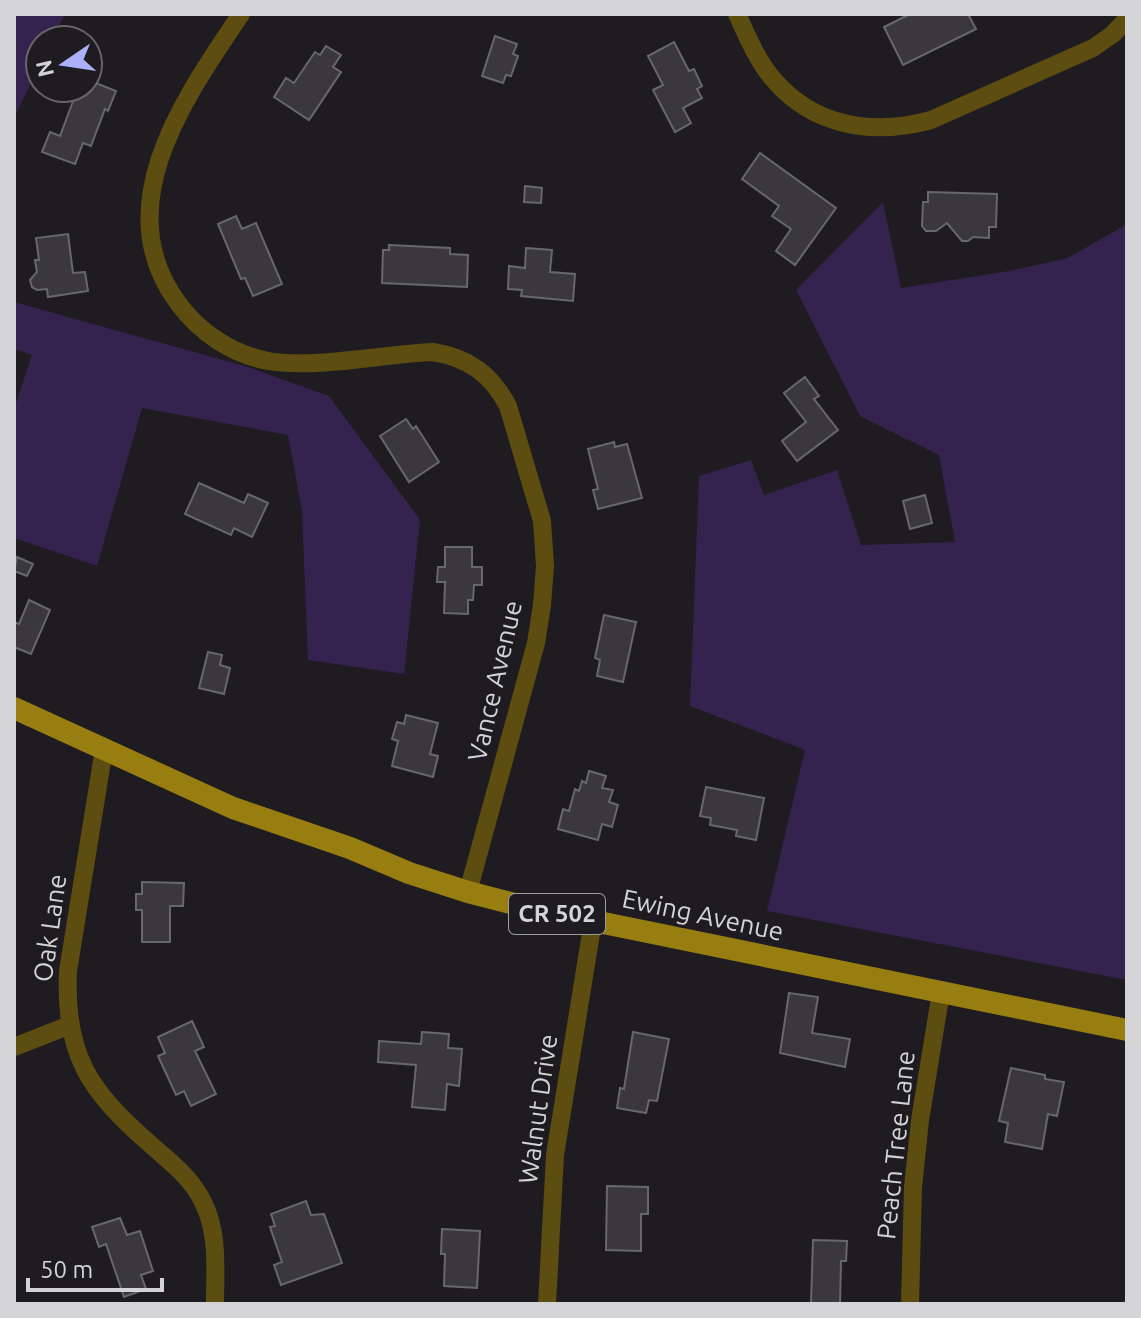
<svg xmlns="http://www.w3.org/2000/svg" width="1141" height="1318" viewBox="0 0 1141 1318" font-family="Ubuntu,sans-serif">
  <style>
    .green { fill: #36224e }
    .building { fill: #3a383c; stroke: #68676b; stroke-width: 2 }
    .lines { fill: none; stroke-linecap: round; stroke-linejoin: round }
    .minor { stroke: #5d4d11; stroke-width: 18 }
    .primary { stroke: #987d10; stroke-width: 22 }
    .labels { text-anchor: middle; stroke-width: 6; stroke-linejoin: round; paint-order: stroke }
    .shield { fill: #1e1c20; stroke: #9d9c9f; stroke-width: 2 }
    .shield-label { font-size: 24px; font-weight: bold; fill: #d4d3d6 }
    .street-label { font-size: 26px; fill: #d4d3d6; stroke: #1e1c20 }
  </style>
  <rect width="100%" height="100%" fill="#1e1c20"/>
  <g class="green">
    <path d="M 14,14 L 65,14 L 52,40 L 40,40 L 40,65 L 14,118 Z"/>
    <path d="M 883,202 L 901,288 L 1009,271 L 1068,258 L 1127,224 L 1127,980 L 767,911 L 805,750 L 690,706 L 699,476 L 751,460 L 764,495 L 837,470 L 861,545 L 955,542 L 939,455 L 860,416 L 796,290 Z"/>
    <path d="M 14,302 L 248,367 L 329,396 L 420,520 L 404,674 L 308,660 L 302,511 L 288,435 L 142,408 L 97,566 L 14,538 L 14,409 L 32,355 L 14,349 Z"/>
  </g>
  <g class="building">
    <path d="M 910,14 L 968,14 L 976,29 L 903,65 L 884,27 Z"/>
    <path d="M 495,36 L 517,44 L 513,54 L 518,56 L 511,76 L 506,75 L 503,83 L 482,76 Z"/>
    <path d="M 674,42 L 689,71 L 694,69 L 702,86 L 697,89 L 702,98 L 683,108 L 691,123 L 675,132 L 653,90 L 663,85 L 648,56 Z"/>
    <path d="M 326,46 L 341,55 L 333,67 L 341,72 L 309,120 L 274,97 L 286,78 L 294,83 L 315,52 L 320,55 Z"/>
    <path d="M 88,80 L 116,91 L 108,111 L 105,109 L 91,146 L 83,143 L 75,164 L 42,152 L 50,132 L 60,136 L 78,88 L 88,88 Z"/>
    <path d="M 760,153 L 836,208 L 795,265 L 776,251 L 791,229 L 772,216 L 779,206 L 742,179 Z"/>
    <path d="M 525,186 L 542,188 L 541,203 L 524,202 Z"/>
    <path d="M 928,192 L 997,194 L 996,227 L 989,227 L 989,238 L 973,237 L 968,241 L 962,241 L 947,223 L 936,231 L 926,231 L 922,226 L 923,202 L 928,202 Z"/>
    <path d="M 236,216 L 242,229 L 256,223 L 282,284 L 253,296 L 245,278 L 241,279 L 218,224 Z"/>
    <path d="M 68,234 L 73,273 L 85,272 L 88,291 L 48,297 L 47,289 L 37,290 L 32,287 L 30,280 L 37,272 L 35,260 L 39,260 L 36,238 Z"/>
    <path d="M 389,245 L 450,248 L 450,254 L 468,255 L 467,287 L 382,283 L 383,250 L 389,250 Z"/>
    <path d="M 526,248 L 552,250 L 550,272 L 575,274 L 573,301 L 521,296 L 522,290 L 508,289 L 509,266 L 525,268 Z"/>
    <path d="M 805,377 L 819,396 L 814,399 L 838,430 L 797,461 L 782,441 L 806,422 L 784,393 Z"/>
    <path d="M 406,419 L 413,429 L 416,426 L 439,462 L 409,482 L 380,436 Z"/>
    <path d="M 614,442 L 615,447 L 627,444 L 642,498 L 598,509 L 593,490 L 598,489 L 588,449 Z"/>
    <path d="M 199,483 L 244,503 L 248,494 L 268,503 L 252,537 L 234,528 L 231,535 L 185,514 Z"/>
    <path d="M 925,495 L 932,523 L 910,529 L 903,501 Z"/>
    <path d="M 445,547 L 472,547 L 472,567 L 482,567 L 482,585 L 474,585 L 473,600 L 468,600 L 468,614 L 444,613 L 445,582 L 437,582 L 438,567 L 445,567 Z"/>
    <path d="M 17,557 L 33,564 L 27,576 L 14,571 Z"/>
    <path d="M 29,600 L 50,610 L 31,654 L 14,647 L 14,622 L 19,624 Z"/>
    <path d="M 604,615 L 636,622 L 623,682 L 597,676 L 600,660 L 595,658 Z"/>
    <path d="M 208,652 L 222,655 L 220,665 L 230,668 L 224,694 L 199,688 Z"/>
    <path d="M 406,715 L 438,723 L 430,754 L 438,756 L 433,777 L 392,766 L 398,741 L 392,739 L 397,722 L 404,724 Z"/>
    <path d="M 589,771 L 606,776 L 602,788 L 613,790 L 609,802 L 618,805 L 612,827 L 602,824 L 598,840 L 558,829 L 563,809 L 569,811 L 575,789 L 579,791 L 582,781 L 586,783 Z"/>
    <path d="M 706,787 L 764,798 L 756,840 L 736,836 L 737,830 L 710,825 L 711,818 L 700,816 Z"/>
    <path d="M 142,882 L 184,883 L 183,906 L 170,906 L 170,942 L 142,942 L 142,910 L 136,910 L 136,894 L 142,894 Z"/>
    <path d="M 789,993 L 818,997 L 812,1033 L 850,1039 L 845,1067 L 780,1053 Z"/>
    <path d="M 192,1021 L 204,1047 L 195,1051 L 216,1094 L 191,1106 L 184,1091 L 176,1095 L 158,1056 L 165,1053 L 158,1037 Z"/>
    <path d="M 422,1032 L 449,1034 L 448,1048 L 462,1049 L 459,1086 L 447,1084 L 445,1110 L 412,1107 L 416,1065 L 378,1062 L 379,1041 L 421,1044 Z"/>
    <path d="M 633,1032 L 669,1039 L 657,1101 L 649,1100 L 646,1113 L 617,1108 L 620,1088 L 624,1089 Z"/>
    <path d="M 1011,1068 L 1045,1075 L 1045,1079 L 1064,1082 L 1057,1116 L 1048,1114 L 1042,1149 L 1005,1142 L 1008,1123 L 999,1121 Z"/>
    <path d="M 607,1186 L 648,1187 L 648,1214 L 641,1214 L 641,1251 L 606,1250 Z"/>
    <path d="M 306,1201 L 311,1215 L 324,1214 L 342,1263 L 281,1285 L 274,1265 L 282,1262 L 270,1227 L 275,1226 L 271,1214 Z"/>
    <path d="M 120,1218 L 127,1235 L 140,1231 L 153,1271 L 141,1275 L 146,1289 L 124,1297 L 106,1244 L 99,1247 L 92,1227 Z"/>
    <path d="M 442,1229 L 480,1231 L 477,1288 L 444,1286 L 445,1254 L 441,1254 Z"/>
    <path d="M 813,1240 L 847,1241 L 846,1261 L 841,1261 L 840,1304 L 811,1303 Z"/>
  </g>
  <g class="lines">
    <g class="minor">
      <path d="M 241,14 C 186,96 106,206 178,303 C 200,333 232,354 268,361 C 314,369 384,354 433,352 C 469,358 491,374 508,406 L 542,521 L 545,566 L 542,605 L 536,643 L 468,892"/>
      <path d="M 737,14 C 747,36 757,60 773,79 C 814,127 873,136 931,120 L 1093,48 L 1113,34 L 1127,19"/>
      <path d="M 104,749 L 68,971 C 64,1054 89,1091 150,1144 C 170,1162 191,1177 203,1202 C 219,1234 215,1269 215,1304"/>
      <path d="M 14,1047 L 70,1025"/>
      <path d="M 547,1304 L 555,1155 L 593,921"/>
      <path d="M 910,1304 L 913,1187 L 920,1120 L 941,992"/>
    </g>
    <path class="primary" d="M 14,708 L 233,808 L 350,848 L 409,873 L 468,892 L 530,908 L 1127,1030"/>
  </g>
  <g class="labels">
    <rect class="shield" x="509" y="894" width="96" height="40" rx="6"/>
    <g class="shield-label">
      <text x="557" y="922">CR 502</text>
    </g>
    <g class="street-label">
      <text transform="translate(495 681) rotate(-77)" y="9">Vance Avenue</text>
      <text transform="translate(703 915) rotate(12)" y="9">Ewing Avenue</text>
      <text transform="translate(50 928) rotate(-82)" y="9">Oak Lane</text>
      <text transform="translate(538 1109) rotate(-82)" y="9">Walnut Drive</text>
      <text transform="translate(896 1145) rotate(-84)" y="9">Peach Tree Lane</text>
    </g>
  </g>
  <rect width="1141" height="1318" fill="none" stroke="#d4d3d6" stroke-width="32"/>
  <g transform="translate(64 64) rotate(257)"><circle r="38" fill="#1e1c20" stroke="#676569" stroke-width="2"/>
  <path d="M0-6L14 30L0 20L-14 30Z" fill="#aab0fb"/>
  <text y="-12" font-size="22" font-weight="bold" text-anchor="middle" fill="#d4d3d6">N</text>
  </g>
  <path d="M28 1278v12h134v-12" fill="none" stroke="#d4d3d6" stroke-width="4"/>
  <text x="40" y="1278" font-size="24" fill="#d4d3d6" stroke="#1e1c20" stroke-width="6" paint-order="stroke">50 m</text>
</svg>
